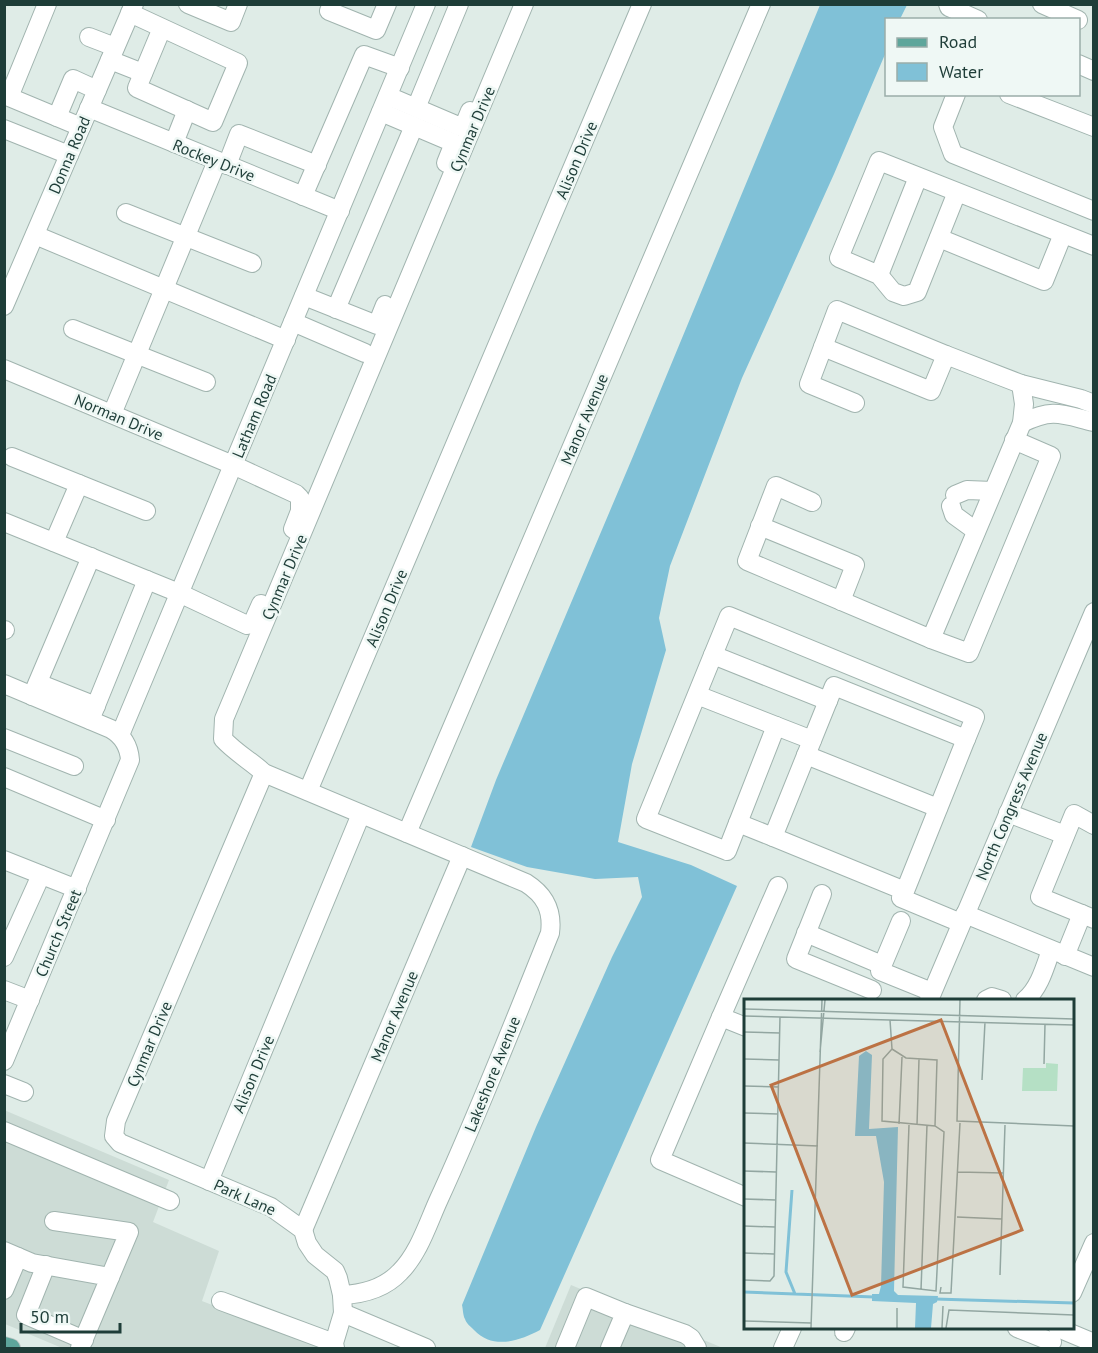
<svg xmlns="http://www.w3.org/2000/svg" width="1098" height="1353" viewBox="0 0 1098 1353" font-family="'PT Sans',sans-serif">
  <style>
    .built { fill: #cddcd6 }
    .water { fill: #80c1d7 }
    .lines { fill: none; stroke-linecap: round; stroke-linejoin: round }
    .minor-casing { stroke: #a1b4af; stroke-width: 20 }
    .major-casing { stroke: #c0c9c7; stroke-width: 20 }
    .minor { stroke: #fff; stroke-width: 18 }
    .major { stroke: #5ea69b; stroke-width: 18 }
    .labels { text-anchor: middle; stroke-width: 5; stroke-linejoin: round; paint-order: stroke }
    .street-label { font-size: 16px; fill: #1e3d38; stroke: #eff8f5 }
    .inset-river { fill: none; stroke: #80c1d7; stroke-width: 3 }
    .inset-road { fill: none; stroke: #92a6a1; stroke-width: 1.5 }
    .view { fill: #bc7244; fill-opacity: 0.15; stroke: #bc7244; stroke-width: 3 }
    .inset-edge { fill: none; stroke: #1e3d38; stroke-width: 3 }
  </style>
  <rect width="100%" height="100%" fill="#dfece7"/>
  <g class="built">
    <path d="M 4,1110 L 169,1180 L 153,1222 L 219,1251 L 202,1301 L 316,1346 L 316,1348 L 62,1348 L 5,1324 Z"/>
    <path d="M 571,1285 L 723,1348 L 545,1348 Z"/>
  </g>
  <path class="water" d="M 820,5 L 907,5 L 900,19 L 886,20 L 886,52 L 834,174 L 742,378 L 670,566 L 659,618 L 666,650 L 632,764 L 618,842 L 691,865 L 737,886 L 540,1330 C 519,1341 493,1350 474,1330 C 471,1327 466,1323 465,1319 C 463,1316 463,1309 462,1305 L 536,1127 L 612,957 L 642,897 L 638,877 L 595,879 L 527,867 L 471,847 L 496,780 L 634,454 Z"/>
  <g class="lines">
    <defs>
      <g id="minor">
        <path d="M 47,4 L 9,97 L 81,127"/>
        <path d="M 188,4 L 231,22 L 238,4"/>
        <path d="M 332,4 L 329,11 L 376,30 L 387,4"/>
        <path d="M 948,4 L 949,7 L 978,20"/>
        <path d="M 1042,4 L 1078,20"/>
        <path d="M 130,13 L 238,63 L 213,122 L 137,88 L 162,28"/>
        <path d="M 89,37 L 115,47"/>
        <path d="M 110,60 L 143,73"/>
        <path d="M 1078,64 L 1094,71"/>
        <path d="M 956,94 L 943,127 L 953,154 L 1094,211"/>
        <path d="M 1009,94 L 1094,127"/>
        <path d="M 388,96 L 463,128 L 470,111"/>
        <path d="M 89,108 L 340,211"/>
        <path d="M 416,108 L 459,4"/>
        <path d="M 381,112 L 454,143 L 446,163"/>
        <path d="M 57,117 L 73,79 L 97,90"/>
        <path d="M 4,129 L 69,155"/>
        <path d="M 174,143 L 187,110"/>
        <path d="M 227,165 L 239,134 L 317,165"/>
        <path d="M 957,192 L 917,292 L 904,296 L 893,292 L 879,275 L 839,258 L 879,161 L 1094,246"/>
        <path d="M 303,196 L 364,55 L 400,68"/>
        <path d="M 126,213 L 252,263"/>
        <path d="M 35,235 L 286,340"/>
        <path d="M 939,238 L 1044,281 L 1063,234"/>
        <path d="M 879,275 L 918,177"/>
        <path d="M 304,296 L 377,325 L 385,305"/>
        <path d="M 4,306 L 134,4"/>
        <path d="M 336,309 L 414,126"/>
        <path d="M 293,322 L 365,353"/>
        <path d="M 73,329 L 206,382"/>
        <path d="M 823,347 L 931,391 L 946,355"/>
        <path d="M 4,369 L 233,465 L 296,494 L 300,498 L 300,511 L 293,529"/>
        <path d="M 855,403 L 809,384 L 837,310 L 946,355 L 1021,384 L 1081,399 L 1094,404"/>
        <path d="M 112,414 L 217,161"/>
        <path d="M 1022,423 C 1053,408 1061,414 1094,422"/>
        <path d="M 12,457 L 79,484 L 54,542"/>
        <path d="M 79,484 L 146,511"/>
        <path d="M 955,495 L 967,490 L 993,491"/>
        <path d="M 812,502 L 776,486 L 747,561 L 931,639 L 1022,423 L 1024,404 L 1021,384"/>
        <path d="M 951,506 L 954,515 L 976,531"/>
        <path d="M 4,522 L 179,593 L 247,625 L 253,622 L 261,604"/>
        <path d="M 760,526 L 855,565 L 841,601"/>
        <path d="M 4,630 L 5,630"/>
        <path d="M 931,639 L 969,653 L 1051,456 L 1014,440"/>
        <path d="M 713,655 L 729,616 L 975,717 L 966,739"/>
        <path d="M 38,683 L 96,706"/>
        <path d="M 4,684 L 111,729 C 123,736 129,746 130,760 L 4,1061"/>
        <path d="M 697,695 L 776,726 L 727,851 L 646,819 L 713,655 L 828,701"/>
        <path d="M 32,696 L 91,557"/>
        <path d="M 90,720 L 147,580"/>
        <path d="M 776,726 L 812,740"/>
        <path d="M 120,735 L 426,4"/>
        <path d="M 4,738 L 74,766"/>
        <path d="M 806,755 L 938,808"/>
        <path d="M 264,773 L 116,1121 L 114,1136 L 120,1143 L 271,1207 L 303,1230 L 307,1243 L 315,1255 L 335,1271 L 338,1278 L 342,1295 L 343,1313 L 334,1343 L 335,1348"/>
        <path d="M 4,777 L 106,820"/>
        <path d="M 308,791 L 642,4"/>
        <path d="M 1008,813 L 1065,835"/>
        <path d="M 738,823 L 773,837"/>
        <path d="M 1094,825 L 1074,814 L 1040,897 L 1094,919"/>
        <path d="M 407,833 L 761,4"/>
        <path d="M 4,860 L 77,889"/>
        <path d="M 905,891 L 773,837 L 834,686 L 966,739 L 905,891 L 901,898 L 961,923"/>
        <path d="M 822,894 L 796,959 L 872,990"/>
        <path d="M 965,914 L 1094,967"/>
        <path d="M 901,921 L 880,971 L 932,992"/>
        <path d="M 806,933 L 882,965"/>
        <path d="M 1065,956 L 1082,914"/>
        <path d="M 4,957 L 41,875"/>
        <path d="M 4,990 L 30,1000"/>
        <path d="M 929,1000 L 1094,612"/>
        <path d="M 986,1000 L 992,997 L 1002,1000"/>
        <path d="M 1025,1000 C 1039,989 1045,967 1051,950"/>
        <path d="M 721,1017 L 660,1160 L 746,1197"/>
        <path d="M 746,1027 L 721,1017 L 778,886"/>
        <path d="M 4,1084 L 24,1092"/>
        <path d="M 4,1131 L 170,1201"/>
        <path d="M 209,1181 L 361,814"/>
        <path d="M 54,1221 L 129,1232 L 110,1277"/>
        <path d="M 303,1230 L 462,856"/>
        <path d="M 4,1251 L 32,1263 L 110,1277 L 80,1348"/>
        <path d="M 46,1265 L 26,1315 L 84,1340"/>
        <path d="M 4,1290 L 18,1257"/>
        <path d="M 1072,1293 L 1094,1243"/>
        <path d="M 342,1295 C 364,1294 385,1288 400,1272 C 419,1253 428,1223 439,1199 C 479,1112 514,1022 550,933 C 553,910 545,895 526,883 L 264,773 C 251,761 236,753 223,739 L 224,719 L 524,4"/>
        <path d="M 221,1301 L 334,1343"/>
        <path d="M 343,1313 L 426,1348"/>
        <path d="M 625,1313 L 685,1334 L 691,1338 L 697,1348"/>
        <path d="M 1017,1328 L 1052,1342"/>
        <path d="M 1058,1328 L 1094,1343"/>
        <path d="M 844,1332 L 846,1328"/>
        <path d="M 565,1348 L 586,1297 L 625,1313 L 610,1348"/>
        <path d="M 783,1348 L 792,1328"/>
      </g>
      <path id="major" d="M 4,1346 L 11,1348"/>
    </defs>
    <use href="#minor" class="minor-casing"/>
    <use href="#major" class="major-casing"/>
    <use href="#minor" class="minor"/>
    <use href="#major" class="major"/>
  </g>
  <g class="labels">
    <g class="street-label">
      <text transform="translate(472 129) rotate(-67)" y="6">Cynmar Drive</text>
      <text transform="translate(69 155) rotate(-67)" y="6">Donna Road</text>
      <text transform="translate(214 160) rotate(22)" y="6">Rockey Drive</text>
      <text transform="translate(576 160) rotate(-67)" y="6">Alison Drive</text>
      <text transform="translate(254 416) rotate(-67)" y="6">Latham Road</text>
      <text transform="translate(119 417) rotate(23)" y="6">Norman Drive</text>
      <text transform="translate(584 419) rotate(-67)" y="6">Manor Avenue</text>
      <text transform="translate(284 577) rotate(-67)" y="6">Cynmar Drive</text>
      <text transform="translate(386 608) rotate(-67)" y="6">Alison Drive</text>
      <text transform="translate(1011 806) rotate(-67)" y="6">North Congress Avenue</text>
      <text transform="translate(58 933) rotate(-67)" y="6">Church Street</text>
      <text transform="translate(394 1016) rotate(-67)" y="6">Manor Avenue</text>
      <text transform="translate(149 1044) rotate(-67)" y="6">Cynmar Drive</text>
      <text transform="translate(253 1074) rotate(-67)" y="6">Alison Drive</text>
      <text transform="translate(492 1074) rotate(-68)" y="6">Lakeshore Avenue</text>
      <text transform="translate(245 1197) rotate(24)" y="6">Park Lane</text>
    </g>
  </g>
  <g transform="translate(744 999)">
    <rect width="330" height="330" fill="#dfece7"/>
    <path d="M 302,64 L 314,65 L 313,92 L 278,92 L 279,69 L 302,69 Z" fill="#b5e0c5"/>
    <path d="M 122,52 L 128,56 L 125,130 L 154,128 L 150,292 L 154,296 L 194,297 L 193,303 L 189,305 L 187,329 L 171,329 L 172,304 L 128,302 L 128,295 L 135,295 L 137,287 L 140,183 L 132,137 L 111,137 L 115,57 Z" fill="#80c1d7"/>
    <path class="inset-river" d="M 48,191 L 42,273 L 51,295M 0,293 L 130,298M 191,300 L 330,304"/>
    <path class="inset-road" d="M 216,1 L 213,122 L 330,127M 0,10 L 330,20M 0,17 L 330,26M 146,21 L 148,50M 0,33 L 36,34M 148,50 L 139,60 L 138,122 L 191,127 L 200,133 L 192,292 L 159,288 L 165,126M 148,50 L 162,59 L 193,61 L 191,127M 76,53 L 81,1M 0,60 L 35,61M 300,65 L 301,25M 238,81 L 241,23M 0,87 L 35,88M 0,114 L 34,115M 155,125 L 158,58M 173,126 L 175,60M 0,144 L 74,147M 0,172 L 32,173M 214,173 L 260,174M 0,200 L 32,201M 213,218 L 258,220M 0,227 L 31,228M 0,254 L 30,255M 256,276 L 261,126M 0,281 L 26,282 L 30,277 L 36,18M 197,288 L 196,294 L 207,294 L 216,124M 177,291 L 183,126M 0,322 L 67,324M 67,329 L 78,1M 153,329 L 153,309M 198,329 L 199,307M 202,329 L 205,311 L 330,316"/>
    <path class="view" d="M 197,21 L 278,231 L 108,296 L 27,86 Z"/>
    <rect width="330" height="330" class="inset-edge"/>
  </g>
  <rect width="1098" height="1353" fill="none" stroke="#1e3d38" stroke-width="12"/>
  <rect x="885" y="18" width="195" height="78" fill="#eff8f5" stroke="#9bada9" stroke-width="1.5"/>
  <rect x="897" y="38" width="30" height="9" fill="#5ea69b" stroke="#9bada9" stroke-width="1.5"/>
  <text x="939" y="48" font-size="18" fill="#1e3d38">Road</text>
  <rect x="897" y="63" width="30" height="18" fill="#80c1d7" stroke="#9bada9" stroke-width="1.5"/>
  <text x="939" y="78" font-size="18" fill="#1e3d38">Water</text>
  <path d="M21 1323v9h99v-9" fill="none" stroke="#1e3d38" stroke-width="3"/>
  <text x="30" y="1323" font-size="18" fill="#1e3d38" stroke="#eff8f5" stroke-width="4.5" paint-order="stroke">50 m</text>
</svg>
